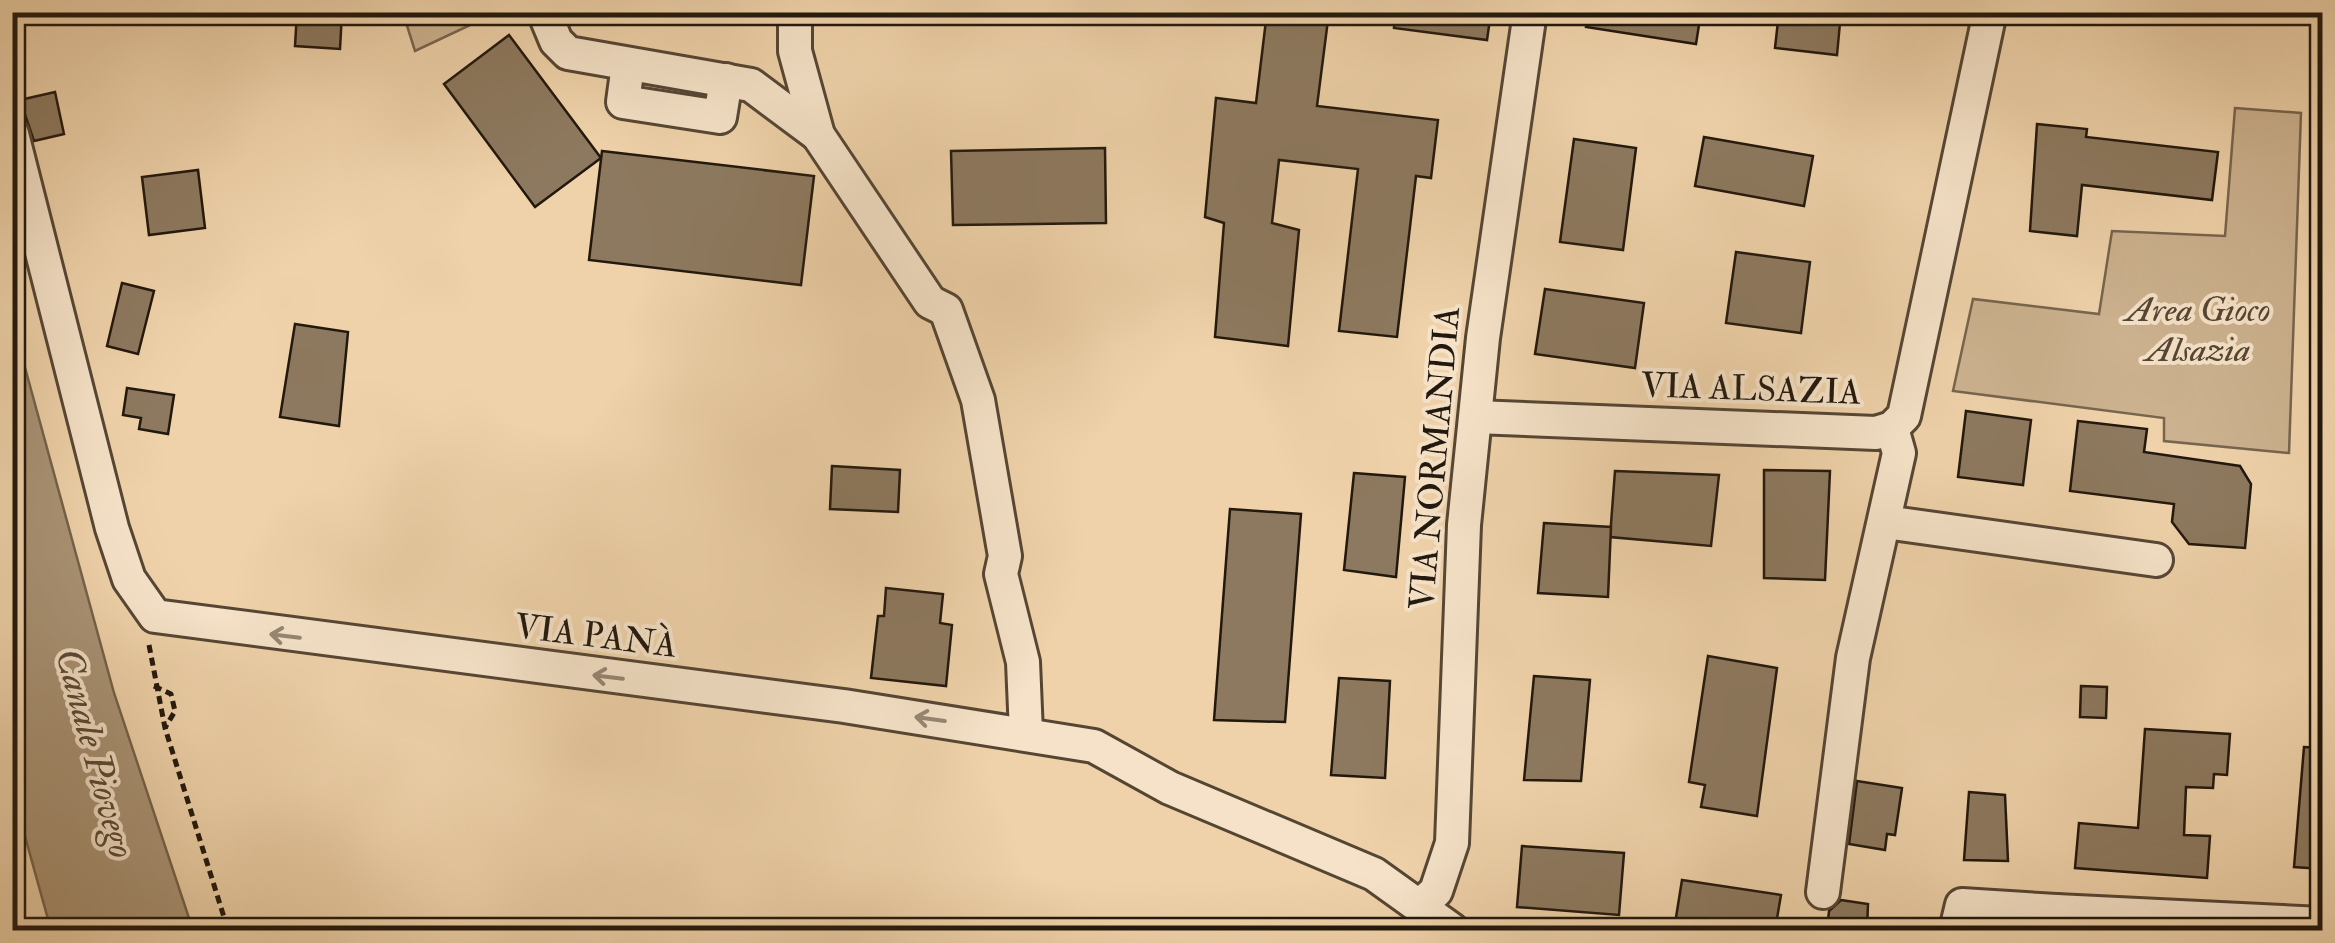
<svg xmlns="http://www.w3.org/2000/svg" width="2335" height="943" viewBox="0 0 2335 943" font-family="'IM FELL Double Pica',serif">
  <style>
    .green { fill: #ccb28f; stroke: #77654e; stroke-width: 2.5 }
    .water { fill: #a99375; stroke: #73624b; stroke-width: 2.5 }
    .building { fill: #8d795f; stroke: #22180d; stroke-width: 2.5 }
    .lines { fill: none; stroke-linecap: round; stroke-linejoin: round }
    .minor-casing { stroke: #554634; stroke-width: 38 }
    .path { stroke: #22180d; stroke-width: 5; stroke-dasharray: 8 5; stroke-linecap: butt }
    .minor { stroke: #f5e2c8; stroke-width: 32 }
    .oneway { stroke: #968774 }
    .labels { text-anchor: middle; stroke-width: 8; stroke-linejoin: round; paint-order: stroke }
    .park-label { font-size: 35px; font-style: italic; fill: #554634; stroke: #f5e2c8 }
    .street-label { font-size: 35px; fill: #22180d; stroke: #f5e2c8 }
    .water-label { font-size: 38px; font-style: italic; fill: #584937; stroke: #f5e2c8 }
  </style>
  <rect width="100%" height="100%" fill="#efd2aa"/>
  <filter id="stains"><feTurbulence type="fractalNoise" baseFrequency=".002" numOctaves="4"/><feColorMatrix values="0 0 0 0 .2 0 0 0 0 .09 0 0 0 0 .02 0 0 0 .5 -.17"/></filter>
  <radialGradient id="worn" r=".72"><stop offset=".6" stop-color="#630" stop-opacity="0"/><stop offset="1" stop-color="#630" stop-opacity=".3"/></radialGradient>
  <g class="green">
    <path d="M 403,13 L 403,12 L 527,13 L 526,24 L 487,17 L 415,51 Z"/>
    <path d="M 2235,108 L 2301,113 L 2289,453 L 2164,441 L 2164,418 L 1953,391 L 1973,299 L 2099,314 L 2112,231 L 2225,236 Z"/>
  </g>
  <path class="water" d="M 12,320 L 114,693 L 193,930 L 51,930 L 13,793 Z"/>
  <g class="building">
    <path d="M 297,12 L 342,12 L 340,49 L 295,46 Z"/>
    <path d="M 1267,12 L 1329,12 L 1317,106 L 1438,120 L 1431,178 L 1416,176 L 1397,337 L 1339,331 L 1358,169 L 1279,160 L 1272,223 L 1299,230 L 1288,346 L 1215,337 L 1224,223 L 1205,217 L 1216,98 L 1256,103 Z"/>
    <path d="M 1395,12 L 1491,12 L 1487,40 L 1394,28 Z"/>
    <path d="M 1587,12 L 1701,12 L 1696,44 L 1586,27 Z"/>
    <path d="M 1779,12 L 1841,12 L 1837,55 L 1775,48 Z"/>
    <path d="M 509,35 L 601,158 L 535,207 L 444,84 Z"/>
    <path d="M 55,92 L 64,134 L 34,141 L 20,100 Z"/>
    <path d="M 2037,124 L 2087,129 L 2086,137 L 2218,152 L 2212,200 L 2082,185 L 2077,236 L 2030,231 Z"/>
    <path d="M 1704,137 L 1813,156 L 1804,206 L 1695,186 Z"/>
    <path d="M 1574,139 L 1636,148 L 1623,250 L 1560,242 Z"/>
    <path d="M 1105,148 L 1106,223 L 953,225 L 951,151 Z"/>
    <path d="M 602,151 L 814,176 L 801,285 L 589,260 Z"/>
    <path d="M 198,170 L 205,228 L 149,235 L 142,177 Z"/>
    <path d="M 1736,252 L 1810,262 L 1801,333 L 1726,323 Z"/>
    <path d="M 122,283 L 154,291 L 138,354 L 107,346 Z"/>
    <path d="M 1545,289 L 1644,303 L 1635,368 L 1535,354 Z"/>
    <path d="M 295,324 L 348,332 L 339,426 L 280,417 Z"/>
    <path d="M 127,388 L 174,395 L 168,434 L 139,429 L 141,418 L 123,415 Z"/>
    <path d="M 1966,411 L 2031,420 L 2023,485 L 1958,477 Z"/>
    <path d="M 2078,421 L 2147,429 L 2144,452 L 2240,466 L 2251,484 L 2245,548 L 2189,544 L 2172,522 L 2174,504 L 2070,491 Z"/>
    <path d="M 832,466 L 900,470 L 898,512 L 830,509 Z"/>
    <path d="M 1764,470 L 1830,471 L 1825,580 L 1764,578 Z"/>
    <path d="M 1615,471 L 1719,475 L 1711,546 L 1610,537 Z"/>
    <path d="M 1354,473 L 1405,477 L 1396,577 L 1344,570 Z"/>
    <path d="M 1230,509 L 1301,514 L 1285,722 L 1214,720 Z"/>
    <path d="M 1544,523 L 1611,527 L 1608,597 L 1538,593 Z"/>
    <path d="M 886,588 L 943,594 L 940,623 L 952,625 L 946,686 L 871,678 L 878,616 L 884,616 Z"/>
    <path d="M 1708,656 L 1777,668 L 1757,816 L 1701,807 L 1705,785 L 1689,782 Z"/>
    <path d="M 1534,676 L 1590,680 L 1581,781 L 1524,780 Z"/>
    <path d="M 1339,678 L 1390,681 L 1385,778 L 1331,775 Z"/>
    <path d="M 2081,686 L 2107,687 L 2106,718 L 2080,717 Z"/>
    <path d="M 2145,729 L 2230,734 L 2227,775 L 2214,774 L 2213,788 L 2186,787 L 2184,835 L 2210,836 L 2207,878 L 2075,868 L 2079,823 L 2138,828 Z"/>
    <path d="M 2304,747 L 2322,748 L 2322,869 L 2294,867 Z"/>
    <path d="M 1857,781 L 1902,788 L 1895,835 L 1887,834 L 1885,850 L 1849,844 Z"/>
    <path d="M 1969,792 L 2005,795 L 2008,861 L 1964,860 Z"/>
    <path d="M 1522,846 L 1624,853 L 1619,915 L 1517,907 Z"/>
    <path d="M 1682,880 L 1781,895 L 1775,930 L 1674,930 Z"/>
    <path d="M 1841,900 L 1868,904 L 1867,930 L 1827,930 L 1829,911 Z"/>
  </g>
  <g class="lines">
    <defs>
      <g id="minor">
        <path d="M 544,12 L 556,41 L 568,53 L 751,85 L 818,135"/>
        <path d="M 795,12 L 795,51 L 818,135 L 930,302 L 946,310 L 978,400 L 1005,556 L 1001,574 L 1023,662 L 1026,733"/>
        <path d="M 628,65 L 623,102 L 720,117 L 726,80"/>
        <path d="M 12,134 L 112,528 L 129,579 L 155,616 L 844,706 L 1094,746 L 1170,788 L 1374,874 L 1452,930"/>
        <path d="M 1476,417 L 1876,433 L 1892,428 L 1904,416 L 1990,12"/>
        <path d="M 1885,522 L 2156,560"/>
        <path d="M 1823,892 L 1853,658 L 1899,453 L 1892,428"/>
        <path d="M 1422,904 L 1436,891 L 1452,843 L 1464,525 L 1483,338 L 1530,12"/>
        <path d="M 1956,930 L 1962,905 L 2056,911"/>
        <path d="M 2052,930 L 2056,911 L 2322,924"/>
      </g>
    </defs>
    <use href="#minor" class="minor-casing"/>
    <g class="path">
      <path d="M 149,645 L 165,728 L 228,930"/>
      <path d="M 154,686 L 171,694 L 175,711 L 165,728"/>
      <path d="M 12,920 L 15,930"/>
    </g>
    <use href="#minor" class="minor"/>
  </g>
  <defs><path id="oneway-shaft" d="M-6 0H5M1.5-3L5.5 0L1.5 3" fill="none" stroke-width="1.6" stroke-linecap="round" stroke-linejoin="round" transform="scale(2.5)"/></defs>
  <g class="oneway">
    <use href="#oneway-shaft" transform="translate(285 636) rotate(-173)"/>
    <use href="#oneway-shaft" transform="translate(608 677) rotate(-173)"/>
    <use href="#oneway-shaft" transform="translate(930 719) rotate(-172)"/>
  </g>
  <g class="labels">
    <g class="park-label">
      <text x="2198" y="321">Area Gioco<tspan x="2198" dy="40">Alsazia</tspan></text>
    </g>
    <g class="street-label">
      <text transform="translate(1751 388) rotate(2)" y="12">VIA ALSAZIA</text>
      <text transform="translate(1434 458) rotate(-85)" y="12">VIA NORMANDIA</text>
      <text transform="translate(596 635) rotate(7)" y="12">VIA PANÀ</text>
    </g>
    <g class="water-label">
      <text transform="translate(96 753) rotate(75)" y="13">Canale Piovego</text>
    </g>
  </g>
  <rect width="2335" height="943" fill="none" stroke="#efd2aa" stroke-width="50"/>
  <rect x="15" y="15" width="2305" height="913" fill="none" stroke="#22180d" stroke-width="5"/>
  <rect x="25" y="25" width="2285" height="893" fill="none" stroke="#22180d" stroke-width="2.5"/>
  <rect width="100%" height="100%" filter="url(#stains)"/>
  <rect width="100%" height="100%" fill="url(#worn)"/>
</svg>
